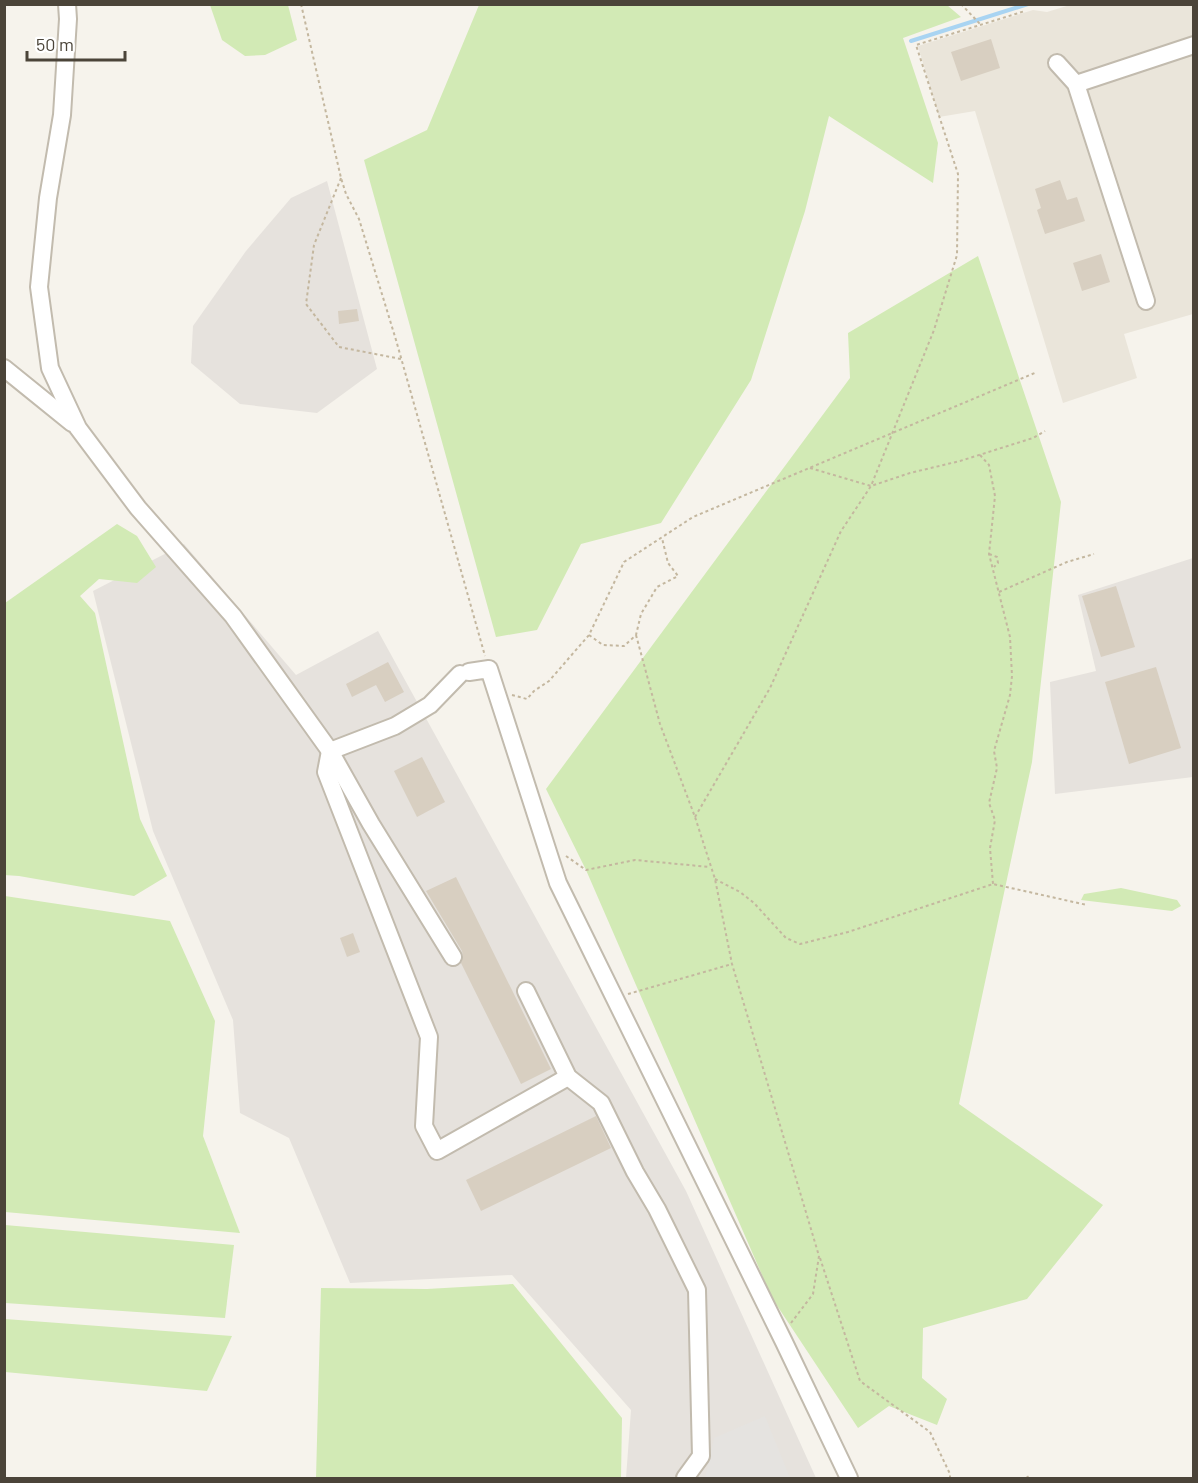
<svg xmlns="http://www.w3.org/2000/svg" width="1198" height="1483" viewBox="0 0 1198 1483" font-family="Barlow,sans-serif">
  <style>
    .residential { fill: #eae5da }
    .industrial { fill: #e6e2dd }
    .green { fill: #d2eab5 }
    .parking { fill: #e5e3e0 }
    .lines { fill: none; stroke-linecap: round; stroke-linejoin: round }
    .stream { stroke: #a9d4f2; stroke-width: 4 }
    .building { fill: #d8cfc1 }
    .minor-casing { stroke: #c2bbae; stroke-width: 20 }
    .path { stroke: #c4b79f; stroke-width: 2; stroke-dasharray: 3 3; stroke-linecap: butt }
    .minor { stroke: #fff; stroke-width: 16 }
  </style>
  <rect width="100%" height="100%" fill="#f6f3ec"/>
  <path class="residential" d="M 1070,5 L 1193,5 L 1193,314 L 1124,334 L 1137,378 L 1063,403 L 975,111 L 939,117 L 918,46 L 1033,10 L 1047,12 Z"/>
  <g class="industrial">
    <path d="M 327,181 L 377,369 L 317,413 L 240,404 L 191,363 L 193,326 L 246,251 L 291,198 Z"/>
    <path d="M 184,544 L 296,675 L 378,631 L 686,1191 L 816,1478 L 626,1478 L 631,1410 L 512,1275 L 350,1283 L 289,1138 L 240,1113 L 233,1020 L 153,831 L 93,591 Z"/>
    <path d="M 1193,558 L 1193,777 L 1055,794 L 1050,682 L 1096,671 L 1078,595 Z"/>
  </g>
  <g class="green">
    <path d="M 210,5 L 288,5 L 297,40 L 265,55 L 245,56 L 222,40 Z"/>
    <path d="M 947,5 L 961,17 L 903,38 L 938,143 L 933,183 L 829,116 L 805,211 L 751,380 L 661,523 L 581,544 L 537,630 L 496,637 L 364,160 L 427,130 L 479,5 Z"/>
    <path d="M 978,256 L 1061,502 L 1032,762 L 959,1104 L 1103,1205 L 1027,1299 L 923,1328 L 922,1378 L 947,1399 L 937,1425 L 889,1406 L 858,1428 L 772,1298 L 586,870 L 546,789 L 850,378 L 848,333 Z"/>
    <path d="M 117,524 L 137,536 L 156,567 L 137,583 L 99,579 L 80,596 L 95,613 L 140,819 L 167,876 L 134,896 L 19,876 L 4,875 L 5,603 Z"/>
    <path d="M 1121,888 L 1177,900 L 1181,906 L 1172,911 L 1081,900 L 1084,894 Z"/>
    <path d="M 5,896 L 170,921 L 215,1021 L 203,1136 L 240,1233 L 5,1212 Z"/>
    <path d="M 5,1225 L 234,1245 L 225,1318 L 5,1303 Z"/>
    <path d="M 513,1284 L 622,1418 L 621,1478 L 316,1478 L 321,1288 L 427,1289 Z"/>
    <path d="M 5,1319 L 232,1336 L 207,1391 L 5,1372 Z"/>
  </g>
  <path class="parking" d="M 765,1416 L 790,1478 L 705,1478 L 714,1438 Z"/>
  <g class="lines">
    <path class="stream" d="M 911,41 L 1028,4"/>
  </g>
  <g class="building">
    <path d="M 991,39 L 1000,68 L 961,81 L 951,52 Z"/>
    <path d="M 1060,180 L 1067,200 L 1077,197 L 1085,221 L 1045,234 L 1037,210 L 1041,208 L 1035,189 Z"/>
    <path d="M 1101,254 L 1110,282 L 1082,291 L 1073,263 Z"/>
    <path d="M 357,309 L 359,321 L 339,324 L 338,311 Z"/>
    <path d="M 1116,586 L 1135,647 L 1101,657 L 1082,596 Z"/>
    <path d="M 388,662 L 404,692 L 385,702 L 376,685 L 352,697 L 346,684 Z"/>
    <path d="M 1156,667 L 1181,748 L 1129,764 L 1105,682 Z"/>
    <path d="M 422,757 L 445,802 L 417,817 L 394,771 Z"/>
    <path d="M 456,877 L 551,1069 L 521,1084 L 461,963 L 463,957 L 462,951 L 426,891 Z"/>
    <path d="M 353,933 L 360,952 L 347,957 L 340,938 Z"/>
    <path d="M 596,1116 L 611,1148 L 481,1211 L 466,1180 Z"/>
  </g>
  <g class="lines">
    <defs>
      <g id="minor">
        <path d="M 67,4 L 68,19 L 62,115 L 48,198 L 39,287 L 50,368 L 78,428 L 138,508 L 233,616 L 330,751 L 371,824 L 453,957"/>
        <path d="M 1057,63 L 1076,84 L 1146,301"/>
        <path d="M 1076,84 L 1194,45"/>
        <path d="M 4,368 L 72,423"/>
        <path d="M 469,672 L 489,669 L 558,883 L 784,1342 L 849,1478"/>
        <path d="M 330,751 L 326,772 L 429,1037 L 424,1126 L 437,1151 L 568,1077"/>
        <path d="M 330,751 L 395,726 L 430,705 L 460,674"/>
        <path d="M 526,991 L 568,1077 L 601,1103 L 635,1172 L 657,1209 L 697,1290 L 701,1456 L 685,1478"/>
      </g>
    </defs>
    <use href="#minor" class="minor-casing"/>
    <g class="path">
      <path d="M 301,4 L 341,178 L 346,194 L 359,219 L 396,340 L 485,656"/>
      <path d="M 961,4 L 980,24"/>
      <path d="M 341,178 L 314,245 L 306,304 L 339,347 L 401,359"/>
      <path d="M 980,455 L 989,465 L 995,496 L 989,554 L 1010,637 L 1012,676 L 1010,695 L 994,751 L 997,768 L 989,803 L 995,820 L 990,848 L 993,884"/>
      <path d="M 810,468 L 871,486 L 934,330 L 957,255 L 958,174 L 916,45 L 1025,11"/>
      <path d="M 989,554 L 997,557 L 998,563 L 994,567"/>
      <path d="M 999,592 L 1067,562 L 1094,554"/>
      <path d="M 589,635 L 603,645 L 624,646 L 636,635 L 641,614 L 657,587 L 678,576 L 668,563 L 662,538"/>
      <path d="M 636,635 L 660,724 L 695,817 L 715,879 L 732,964 L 819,1256 L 813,1294 L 791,1323"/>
      <path d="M 512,695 L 527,699 L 534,691 L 549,681 L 589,635 L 624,562 L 693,517 L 1037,372"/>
      <path d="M 695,817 L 770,688 L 841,531 L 871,486 L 910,473 L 960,461 L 1033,438 L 1045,431"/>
      <path d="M 566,856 L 586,870 L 635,860 L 710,867"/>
      <path d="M 715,879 L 740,892 L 754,903 L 786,938 L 800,944 L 848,932 L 993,884 L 1087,905"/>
      <path d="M 628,994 L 732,964"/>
      <path d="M 820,1258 L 860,1381 L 930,1432 L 950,1474 L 950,1478"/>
      <path d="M 1026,1478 L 1031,1475"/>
    </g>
    <use href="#minor" class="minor"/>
  </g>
  <rect width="1198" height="1483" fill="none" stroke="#4b4439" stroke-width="12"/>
  <path d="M27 51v9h98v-9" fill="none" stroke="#4b4439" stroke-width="3"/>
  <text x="36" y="51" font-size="18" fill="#4b4439" stroke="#ffffff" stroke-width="4.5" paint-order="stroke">50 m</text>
</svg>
